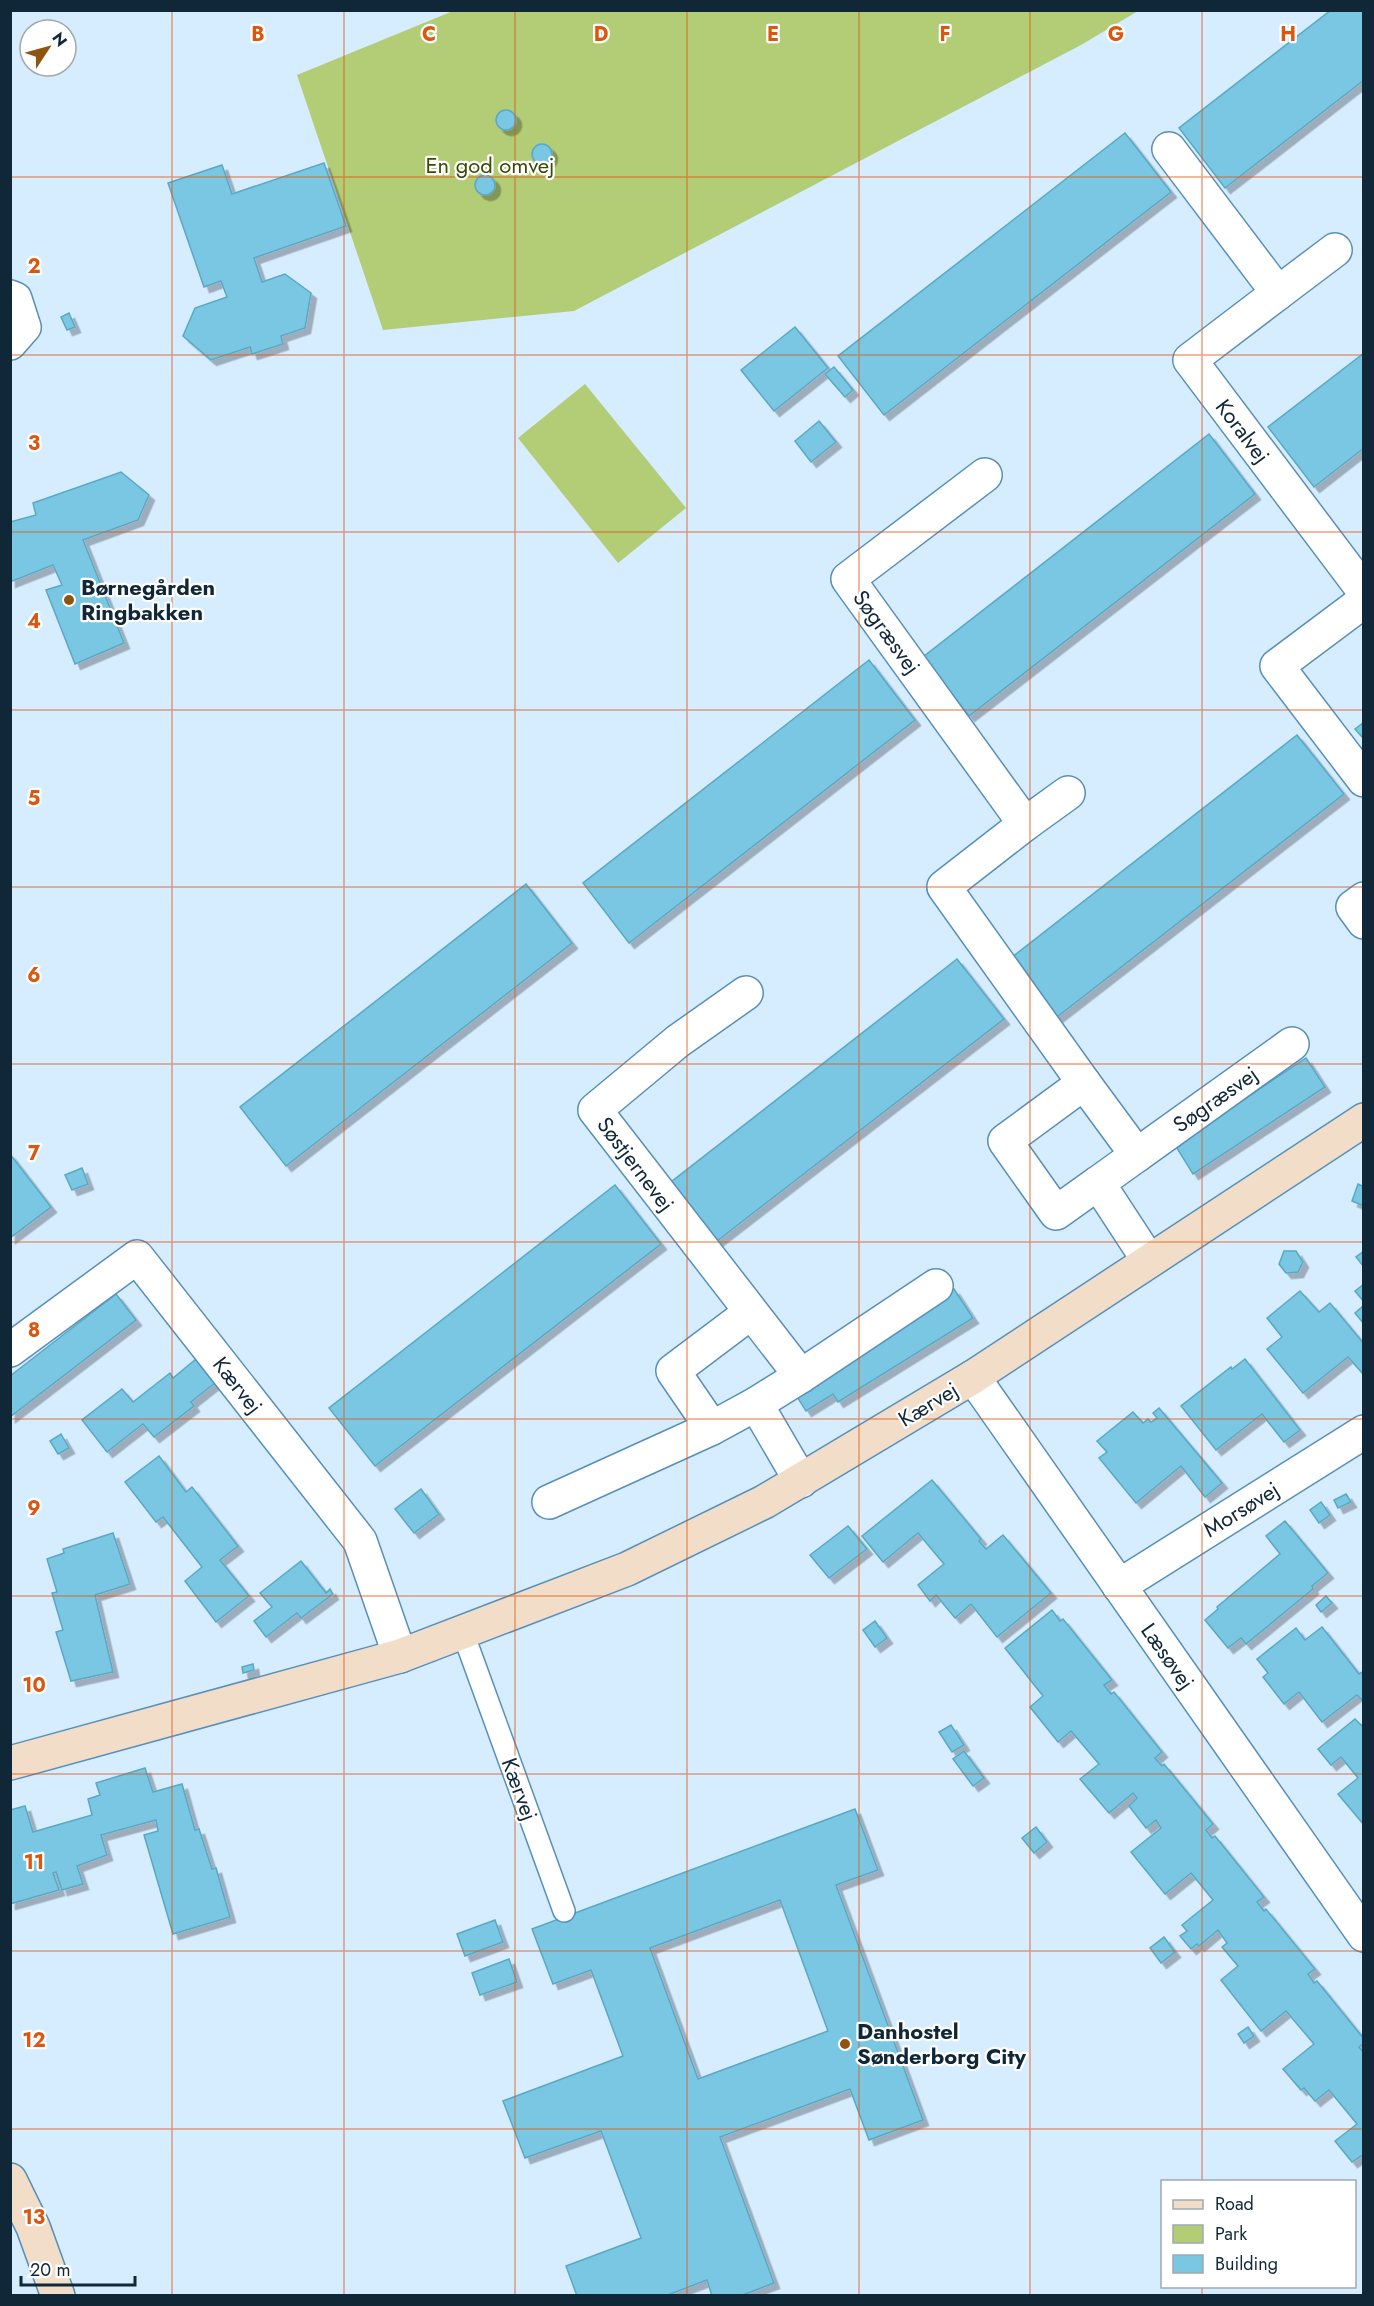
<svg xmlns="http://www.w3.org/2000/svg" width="1374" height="2306" viewBox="0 0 1374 2306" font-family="Jost,sans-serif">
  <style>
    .green { fill: #b2cd75 }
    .building { fill: #79c7e3; stroke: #5aa8c4; stroke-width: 1.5; fill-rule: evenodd; filter: url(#shadow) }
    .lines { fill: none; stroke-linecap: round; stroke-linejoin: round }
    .lane-casing { stroke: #588fba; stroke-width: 24 }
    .street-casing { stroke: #588fba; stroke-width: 36 }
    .secondary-casing { stroke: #588fba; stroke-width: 36 }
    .lane { stroke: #fff; stroke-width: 21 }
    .street { stroke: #fff; stroke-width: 33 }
    .secondary { stroke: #f2ddc8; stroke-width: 33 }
    .grid { fill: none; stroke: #dd560e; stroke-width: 1.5; stroke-opacity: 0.55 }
    .poi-dot { fill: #8f5510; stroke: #fff; stroke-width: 2 }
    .labels { text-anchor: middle; stroke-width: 4.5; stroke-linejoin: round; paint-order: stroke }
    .park-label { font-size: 22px; fill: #3a4a05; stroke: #fff }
    .street-label { font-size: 22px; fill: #102738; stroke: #fff }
    .poi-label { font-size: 22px; font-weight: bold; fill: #102738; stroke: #fff; text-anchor: start }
    .grid-label { font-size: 20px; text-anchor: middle; font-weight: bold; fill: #dd560e; stroke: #fff; stroke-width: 4.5; stroke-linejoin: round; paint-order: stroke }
  </style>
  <defs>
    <filter id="shadow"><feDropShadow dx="5.5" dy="5.5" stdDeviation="0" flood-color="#0004"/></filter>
  </defs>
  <rect width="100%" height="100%" fill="#d6ecff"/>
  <g class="green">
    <path d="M 453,11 L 453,10 L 1138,11 L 1081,45 L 574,311 L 383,330 L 297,75 Z"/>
    <path d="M 585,384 L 686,508 L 618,563 L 518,438 Z"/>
  </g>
  <g class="building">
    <path d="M 1331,10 L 1364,10 L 1364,80 L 1225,188 L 1179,128 Z"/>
    <circle cx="506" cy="120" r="10"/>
    <path d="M 1125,133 L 1171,192 L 884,415 L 838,356 Z"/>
    <circle cx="542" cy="154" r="10"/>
    <path d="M 324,163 L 346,226 L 254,258 L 262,282 L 285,274 L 311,293 L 305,328 L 281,336 L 283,344 L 252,354 L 250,347 L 211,360 L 183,336 L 195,308 L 227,297 L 221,281 L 204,287 L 168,183 L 222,165 L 232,194 Z"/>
    <circle cx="485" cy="185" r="10"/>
    <path d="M 69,313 L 75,327 L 67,330 L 61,317 Z"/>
    <path d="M 795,327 L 828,368 L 774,411 L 741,370 Z"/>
    <path d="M 1364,353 L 1364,448 L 1314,487 L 1268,427 Z"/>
    <path d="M 834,367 L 853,390 L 845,397 L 825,374 Z"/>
    <path d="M 819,421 L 836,442 L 811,462 L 795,441 Z"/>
    <path d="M 1209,434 L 1255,494 L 969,716 L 923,657 Z"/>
    <path d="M 121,472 L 149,495 L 138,520 L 83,540 L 124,643 L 75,664 L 46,590 L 62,585 L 53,565 L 10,582 L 10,522 L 36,515 L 33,503 Z"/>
    <path d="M 869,660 L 915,720 L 629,943 L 583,883 Z"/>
    <path d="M 1364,722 L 1364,739 L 1355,729 Z"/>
    <path d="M 1297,735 L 1344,794 L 1057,1017 L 1011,958 Z"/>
    <path d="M 526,884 L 572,943 L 286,1166 L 240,1107 Z"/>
    <path d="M 957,959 L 1004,1019 L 717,1241 L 671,1182 Z"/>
    <path d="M 1306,1058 L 1325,1087 L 1193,1174 L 1175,1145 Z"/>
    <path d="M 10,1154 L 51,1207 L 10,1238 Z"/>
    <path d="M 82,1168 L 88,1184 L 72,1190 L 65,1175 Z"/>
    <path d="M 1358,1184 L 1364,1187 L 1364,1206 L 1352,1201 Z"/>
    <path d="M 615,1185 L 661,1244 L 375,1466 L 329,1408 Z"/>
    <path d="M 1284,1251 L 1296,1251 L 1303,1262 L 1298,1272 L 1286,1273 L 1279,1264 Z"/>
    <path d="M 1364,1251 L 1364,1267 L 1356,1257 Z"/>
    <path d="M 1364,1284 L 1364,1302 L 1355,1291 Z"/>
    <path d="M 954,1289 L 973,1318 L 838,1402 L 833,1394 L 806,1411 L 794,1392 L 820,1373 Z"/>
    <path d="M 1300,1291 L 1319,1312 L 1330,1303 L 1364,1344 L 1364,1375 L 1348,1357 L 1303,1393 L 1267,1349 L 1282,1337 L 1267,1318 Z"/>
    <path d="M 116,1294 L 136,1320 L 10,1417 L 10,1376 Z"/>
    <path d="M 1363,1306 L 1364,1307 L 1364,1324 L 1355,1313 Z"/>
    <path d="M 196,1359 L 215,1383 L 191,1402 L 194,1406 L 154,1437 L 143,1424 L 107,1452 L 82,1420 L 122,1389 L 133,1402 L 170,1373 L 173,1378 Z"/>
    <path d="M 1245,1359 L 1300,1430 L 1284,1442 L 1262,1414 L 1216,1450 L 1181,1406 L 1231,1367 L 1232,1369 Z"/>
    <path d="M 1159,1408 L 1222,1483 L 1205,1497 L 1181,1466 L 1136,1503 L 1099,1458 L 1107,1452 L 1097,1441 L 1133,1412 L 1143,1423 L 1148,1419 L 1151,1422 L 1157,1418 L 1153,1413 Z"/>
    <path d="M 61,1434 L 69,1448 L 58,1454 L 50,1441 Z"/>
    <path d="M 159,1456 L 186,1492 L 192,1487 L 238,1546 L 220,1560 L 249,1596 L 216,1622 L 185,1581 L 202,1567 L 163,1517 L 156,1522 L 125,1482 Z"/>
    <path d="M 932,1480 L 981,1539 L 979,1541 L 986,1549 L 1003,1535 L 1051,1593 L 997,1637 L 971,1604 L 955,1618 L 936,1595 L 930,1601 L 918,1585 L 944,1564 L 918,1533 L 883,1562 L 862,1536 Z"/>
    <path d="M 421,1489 L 439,1514 L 414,1533 L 395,1509 Z"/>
    <path d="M 1346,1494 L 1351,1502 L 1338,1508 L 1334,1500 Z"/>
    <path d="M 1321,1502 L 1330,1515 L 1319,1523 L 1310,1510 Z"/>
    <path d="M 1285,1521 L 1328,1573 L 1312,1586 L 1313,1589 L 1246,1644 L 1241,1638 L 1228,1648 L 1205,1620 L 1218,1609 L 1217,1607 L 1280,1554 L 1266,1536 Z"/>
    <path d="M 848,1526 L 867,1549 L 829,1578 L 810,1555 Z"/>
    <path d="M 113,1533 L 130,1584 L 95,1595 L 113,1672 L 71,1681 L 56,1632 L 63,1630 L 52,1593 L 57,1592 L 47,1559 L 64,1553 L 63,1549 Z"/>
    <path d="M 301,1561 L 326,1593 L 330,1589 L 333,1594 L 301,1618 L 297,1613 L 266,1637 L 254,1621 L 272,1607 L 260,1593 Z"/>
    <path d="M 1326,1596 L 1332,1603 L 1321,1612 L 1316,1605 Z"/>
    <path d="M 1052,1610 L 1060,1621 L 1063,1619 L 1112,1680 L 1104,1685 L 1111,1694 L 1114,1692 L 1162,1752 L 1155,1758 L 1162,1766 L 1164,1764 L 1213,1824 L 1206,1830 L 1212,1838 L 1215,1836 L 1264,1897 L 1257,1902 L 1264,1911 L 1266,1909 L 1315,1969 L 1308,1974 L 1314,1983 L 1317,1981 L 1364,2039 L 1364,2043 L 1359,2047 L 1364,2053 L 1364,2154 L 1352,2162 L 1335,2141 L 1357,2124 L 1329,2090 L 1315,2101 L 1304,2088 L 1301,2090 L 1283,2069 L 1314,2044 L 1286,2011 L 1261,2031 L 1221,1980 L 1238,1966 L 1222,1947 L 1227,1943 L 1218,1930 L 1199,1946 L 1197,1944 L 1191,1949 L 1180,1936 L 1187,1931 L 1182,1925 L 1213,1900 L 1191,1873 L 1165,1894 L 1131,1852 L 1161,1828 L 1156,1820 L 1146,1828 L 1129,1806 L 1137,1798 L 1133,1793 L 1109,1813 L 1080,1779 L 1099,1764 L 1071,1731 L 1058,1742 L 1030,1707 L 1043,1696 L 1005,1648 Z"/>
    <path d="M 875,1621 L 887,1638 L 875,1647 L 863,1630 Z"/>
    <path d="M 1322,1627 L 1359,1674 L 1364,1671 L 1364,1702 L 1357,1695 L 1322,1722 L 1299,1692 L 1284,1704 L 1263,1677 L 1268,1673 L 1257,1659 L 1296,1628 L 1305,1640 Z"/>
    <path d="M 253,1664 L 254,1670 L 243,1673 L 242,1667 Z"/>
    <path d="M 1355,1719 L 1364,1728 L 1364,1825 L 1338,1794 L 1358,1778 L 1341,1757 L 1331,1765 L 1318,1749 Z"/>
    <path d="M 951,1725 L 964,1745 L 952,1752 L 939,1732 Z"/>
    <path d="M 964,1751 L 984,1778 L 973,1786 L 953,1759 Z"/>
    <path d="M 145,1768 L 153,1792 L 182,1784 L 195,1830 L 199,1829 L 212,1869 L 216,1868 L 230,1917 L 173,1934 L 144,1835 L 158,1831 L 156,1820 L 101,1835 L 107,1855 L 77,1866 L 83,1884 L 62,1890 L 56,1872 L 53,1873 L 59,1890 L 10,1904 L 10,1810 L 25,1806 L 33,1832 L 92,1815 L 88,1799 L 100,1795 L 96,1783 Z"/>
    <path d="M 855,1809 L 878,1870 L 836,1885 L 923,2120 L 869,2140 L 850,2089 L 720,2137 L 774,2283 L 740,2296 L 712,2296 L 707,2280 L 665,2296 L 577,2296 L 566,2266 L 641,2238 L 601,2131 L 525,2158 L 503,2101 L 623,2056 L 591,1970 L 553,1984 L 532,1929 ZM 780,1900 L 828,2031 L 698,2079 L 650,1948 Z"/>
    <path d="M 1036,1827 L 1047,1842 L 1034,1853 L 1022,1838 Z"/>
    <path d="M 495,1920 L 503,1942 L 465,1956 L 457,1934 Z"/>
    <path d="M 1164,1937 L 1175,1952 L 1161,1963 L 1150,1948 Z"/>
    <path d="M 509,1959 L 517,1982 L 480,1995 L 472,1973 Z"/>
    <path d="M 1248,2027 L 1254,2036 L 1244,2043 L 1238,2034 Z"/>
  </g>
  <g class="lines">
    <defs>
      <path id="lane" d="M 463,1633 L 564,1911"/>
      <g id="street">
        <path d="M 1169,149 L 1278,293 L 1190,360 L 1364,591"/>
        <path d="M 1278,293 L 1335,250"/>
        <path d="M 10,297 L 15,299 L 24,327 L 10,343"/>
        <path d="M 985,475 L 848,579 L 1025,824 L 944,887 L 1084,1083 L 1137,1155 L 1098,1183 L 1149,1261"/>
        <path d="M 1364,601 L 1277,666 L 1364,780"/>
        <path d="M 1025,824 L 1068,793"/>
        <path d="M 1364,899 L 1353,907 L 1364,922"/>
        <path d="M 746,993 L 678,1041 L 595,1110 L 801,1376 L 756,1404 L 801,1481"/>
        <path d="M 1084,1083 L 1005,1141 L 1056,1213 L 1098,1183"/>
        <path d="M 1137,1155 L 1292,1044"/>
        <path d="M 10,1350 L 137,1257 L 360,1541 L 400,1656"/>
        <path d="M 801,1376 L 936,1286"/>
        <path d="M 973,1377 L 1364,1935"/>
        <path d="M 712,1428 L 673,1371 L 750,1313"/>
        <path d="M 549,1502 L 712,1428 L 756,1404"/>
        <path d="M 1119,1586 L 1364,1432"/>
      </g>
      <g id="secondary">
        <path d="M 10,1763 L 400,1656 L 627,1569 L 764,1502 L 973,1377 L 1364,1120"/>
        <path d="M 10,2180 L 33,2227 L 58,2296"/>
      </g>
    </defs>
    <use href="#lane" class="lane-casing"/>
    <use href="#street" class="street-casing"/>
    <use href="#secondary" class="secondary-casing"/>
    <use href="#lane" class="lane"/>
    <use href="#street" class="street"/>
    <use href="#secondary" class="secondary"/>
  </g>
  <path class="grid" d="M 172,10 L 172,2296M 344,10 L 344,2296M 515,10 L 515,2296M 687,10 L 687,2296M 859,10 L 859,2296M 1030,10 L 1030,2296M 1202,10 L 1202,2182M 10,177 L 1364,177M 10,355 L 1364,355M 10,532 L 1364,532M 10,710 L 1364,710M 10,887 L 1364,887M 10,1064 L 1364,1064M 10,1242 L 1364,1242M 10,1419 L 1364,1419M 10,1596 L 1364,1596M 10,1774 L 1364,1774M 10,1951 L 1364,1951M 10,2129 L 1364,2129M 1202,2286 L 1202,2296"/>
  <g class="poi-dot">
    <circle cx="69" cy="600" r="6"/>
    <circle cx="845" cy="2044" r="6"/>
  </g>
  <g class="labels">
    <g class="park-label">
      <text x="490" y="173">En god omvej</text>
    </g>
    <g class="street-label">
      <text transform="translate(1243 431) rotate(53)" y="8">Koralvej</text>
      <text transform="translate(887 632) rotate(54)" y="8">Søgræsvej</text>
      <text transform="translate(1215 1099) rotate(-35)" y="8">Søgræsvej</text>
      <text transform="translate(636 1164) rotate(53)" y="8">Søstjernevej</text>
      <text transform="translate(238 1385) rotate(52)" y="8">Kærvej</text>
      <text transform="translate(928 1404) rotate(-31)" y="8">Kærvej</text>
      <text transform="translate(1241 1509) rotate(-32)" y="8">Morsøvej</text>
      <text transform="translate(1168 1656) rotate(55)" y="8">Læsøvej</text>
      <text transform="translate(520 1789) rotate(70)" y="8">Kærvej</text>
    </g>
    <g class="poi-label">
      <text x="81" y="595">Børnegården<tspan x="81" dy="25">Ringbakken</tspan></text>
      <text x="857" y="2039">Danhostel<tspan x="857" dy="25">Sønderborg City</tspan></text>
    </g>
  </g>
  <g class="grid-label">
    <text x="258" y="41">B</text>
    <text x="429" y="41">C</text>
    <text x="601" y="41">D</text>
    <text x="773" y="41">E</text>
    <text x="945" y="41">F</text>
    <text x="1116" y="41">G</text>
    <text x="1288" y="41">H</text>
    <text x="34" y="273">2</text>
    <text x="34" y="450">3</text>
    <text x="34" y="628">4</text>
    <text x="34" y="805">5</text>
    <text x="34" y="982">6</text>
    <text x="34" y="1160">7</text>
    <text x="34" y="1337">8</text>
    <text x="34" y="1515">9</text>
    <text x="34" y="1692">10</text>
    <text x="34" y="1869">11</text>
    <text x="34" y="2047">12</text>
    <text x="34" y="2224">13</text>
  </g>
  <rect width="1374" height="2306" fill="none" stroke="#102738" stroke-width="24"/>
  <rect x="1161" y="2180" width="195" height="108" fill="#ffffff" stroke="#9fa9af" stroke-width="1.5"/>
  <rect x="1173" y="2200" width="30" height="9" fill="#f2ddc8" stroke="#9fa9af" stroke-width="1.5"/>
  <text x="1215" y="2210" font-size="18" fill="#102738">Road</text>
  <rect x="1173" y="2225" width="30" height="18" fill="#b2cd75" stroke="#9fa9af" stroke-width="1.5"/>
  <text x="1215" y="2240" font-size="18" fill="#102738">Park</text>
  <rect x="1173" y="2255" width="30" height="18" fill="#79c7e3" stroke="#9fa9af" stroke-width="1.5"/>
  <text x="1215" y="2270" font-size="18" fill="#102738">Building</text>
  <g transform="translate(48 48) rotate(54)"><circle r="28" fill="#ffffff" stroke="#9fa9af" stroke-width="1.5"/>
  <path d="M0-4.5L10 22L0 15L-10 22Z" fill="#8f5510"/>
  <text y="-9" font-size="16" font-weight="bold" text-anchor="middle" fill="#102738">N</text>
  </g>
  <path d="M21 2276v9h114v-9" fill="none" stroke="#102738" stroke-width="3"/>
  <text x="30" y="2276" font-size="18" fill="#102738" stroke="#ffffff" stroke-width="4.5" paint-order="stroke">20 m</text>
</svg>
